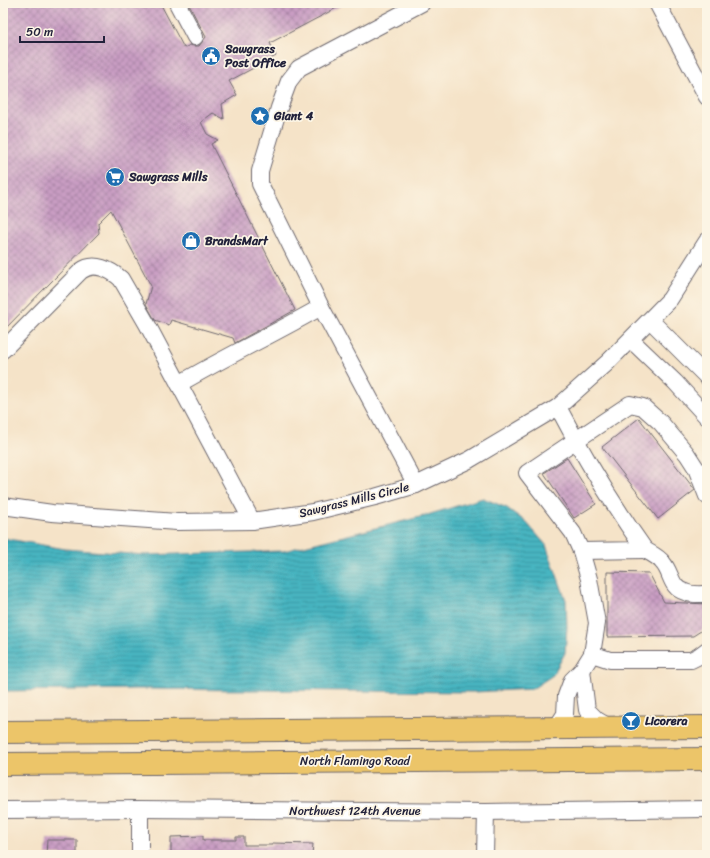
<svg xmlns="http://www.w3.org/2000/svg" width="710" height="858" viewBox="0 0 710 858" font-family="Sriracha,sans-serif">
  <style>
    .water { fill: url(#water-rules); stroke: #346c7e }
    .building { fill: url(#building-cross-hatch) }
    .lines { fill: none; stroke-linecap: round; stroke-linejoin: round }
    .minor-casing { stroke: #6c666c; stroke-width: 18 }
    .highway-casing { stroke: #6c666c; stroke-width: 24 }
    .minor { stroke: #fff; stroke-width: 16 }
    .highway { stroke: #ecc569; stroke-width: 22 }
    .labels { text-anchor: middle; stroke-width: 3.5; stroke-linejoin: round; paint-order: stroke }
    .poi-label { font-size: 12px; font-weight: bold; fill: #22223b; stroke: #fcf5e5; text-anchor: start }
    .street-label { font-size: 12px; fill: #22223b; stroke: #fcf5e5 }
  </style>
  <defs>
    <pattern id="water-rules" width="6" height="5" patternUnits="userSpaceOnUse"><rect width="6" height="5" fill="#46b5c1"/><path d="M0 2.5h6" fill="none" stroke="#3a939e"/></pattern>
    <pattern id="building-cross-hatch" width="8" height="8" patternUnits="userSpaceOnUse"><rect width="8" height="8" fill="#c99dc3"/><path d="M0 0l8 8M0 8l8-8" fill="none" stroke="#a380a0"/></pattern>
  </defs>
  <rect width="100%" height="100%" fill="#fcf5e5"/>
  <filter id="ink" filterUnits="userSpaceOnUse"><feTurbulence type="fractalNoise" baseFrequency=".025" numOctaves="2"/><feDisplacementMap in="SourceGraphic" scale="8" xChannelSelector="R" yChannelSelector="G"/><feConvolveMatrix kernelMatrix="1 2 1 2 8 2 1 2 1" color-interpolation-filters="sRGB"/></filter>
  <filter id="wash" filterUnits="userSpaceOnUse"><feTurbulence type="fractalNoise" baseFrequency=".012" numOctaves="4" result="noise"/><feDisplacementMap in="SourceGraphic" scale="16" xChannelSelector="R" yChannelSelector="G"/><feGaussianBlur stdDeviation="0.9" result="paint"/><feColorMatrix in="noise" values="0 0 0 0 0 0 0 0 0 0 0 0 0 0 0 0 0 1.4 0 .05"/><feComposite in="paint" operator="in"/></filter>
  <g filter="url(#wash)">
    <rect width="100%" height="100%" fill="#f5e3c8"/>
    <path class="water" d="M 483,498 L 507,508 L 526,522 L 546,545 L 566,600 L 567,627 L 565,653 L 553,675 L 532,689 L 474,692 L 140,689 L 3,691 L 3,538 L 65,549 L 144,555 L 284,551 L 424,516 Z"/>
    <g id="blocks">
      <g class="building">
        <path d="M 3,3 L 160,3 L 184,48 L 190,45 L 194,46 L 199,46 L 206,37 L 188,3 L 346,3 L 270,43 L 276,56 L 229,81 L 237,95 L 222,104 L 224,119 L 213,113 L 201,122 L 207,134 L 218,140 L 211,144 L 295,310 L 235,343 L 233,338 L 171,320 L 169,325 L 155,320 L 146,304 L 151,286 L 111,210 L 98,223 L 99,233 L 3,331 Z"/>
        <path d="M 639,418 L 695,490 L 658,519 L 602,447 Z"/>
        <path d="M 567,458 L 596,504 L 574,518 L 544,473 Z"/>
        <path d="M 607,572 L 649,573 L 664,602 L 707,604 L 707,627 L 693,636 L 607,637 Z"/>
        <path d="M 203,836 L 203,840 L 236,840 L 236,837 L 244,837 L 244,845 L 272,845 L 272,843 L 313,844 L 312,855 L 219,855 L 219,852 L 198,852 L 198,855 L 171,855 L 171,837 Z"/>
        <path d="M 47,840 L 77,840 L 77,855 L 46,855 Z"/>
      </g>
    </g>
  </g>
  <g filter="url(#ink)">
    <use href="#blocks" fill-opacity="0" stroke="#6c666c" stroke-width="1"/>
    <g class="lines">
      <defs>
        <g id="minor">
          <path d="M 177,3 L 195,37"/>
          <path d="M 657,3 L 707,97"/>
          <path d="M 321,307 L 260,184 L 260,171 L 279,108 L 289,81 L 299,68 L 422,3"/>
          <path d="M 650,320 L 707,377"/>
          <path d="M 631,340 L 675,382 L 707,417"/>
          <path d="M 3,350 L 81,271 C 94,261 111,270 121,279 L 147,324 L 179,384 C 225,357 274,334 321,307 L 416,485"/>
          <path d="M 179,384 L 252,521"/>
          <path d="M 558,407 C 584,457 613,505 645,550 L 581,551"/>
          <path d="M 3,506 L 52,513 L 177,522 L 252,521 L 313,512 L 375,497 L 416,485 L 469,460 L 558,407 L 607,363 L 670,299 L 707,241"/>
          <path d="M 645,550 C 652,554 659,557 663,563 C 672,573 670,588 685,592 C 691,595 700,594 707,594"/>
          <path d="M 592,654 L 610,660 L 691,660 L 699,656 L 707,650"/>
          <path d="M 582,670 L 587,710 L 597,720 L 611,728"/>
          <path d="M 556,728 L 565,714 L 566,696 L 572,680 L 582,670 L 592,654 L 597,623 L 589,579 L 581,551 L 573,533 L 527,473 L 630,404 L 643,407 L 661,423 L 687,454 L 696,468 L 707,496"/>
          <path d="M 140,809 L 140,855"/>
          <path d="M 3,810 L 140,809 L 486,812 L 707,809"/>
          <path d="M 485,855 L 486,812"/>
        </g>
        <g id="highway">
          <path d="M 3,732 L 707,727"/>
          <path d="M 3,764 L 707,759"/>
        </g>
      </defs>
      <use href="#minor" class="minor-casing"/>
      <use href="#highway" class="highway-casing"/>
      <use href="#minor" class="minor"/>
      <use href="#highway" class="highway"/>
    </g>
  </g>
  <defs>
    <symbol id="civic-disc" viewBox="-11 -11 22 22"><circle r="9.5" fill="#1f6fb2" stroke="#fcf5e5"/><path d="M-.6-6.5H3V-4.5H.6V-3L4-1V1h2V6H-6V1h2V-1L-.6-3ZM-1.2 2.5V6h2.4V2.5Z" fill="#fff"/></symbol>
    <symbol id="sight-disc" viewBox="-11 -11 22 22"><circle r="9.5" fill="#1f6fb2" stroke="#fcf5e5"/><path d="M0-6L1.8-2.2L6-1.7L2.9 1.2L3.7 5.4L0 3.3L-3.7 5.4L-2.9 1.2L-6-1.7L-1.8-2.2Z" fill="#fff"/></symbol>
    <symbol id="supermarket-disc" viewBox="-11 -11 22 22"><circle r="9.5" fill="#1f6fb2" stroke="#fcf5e5"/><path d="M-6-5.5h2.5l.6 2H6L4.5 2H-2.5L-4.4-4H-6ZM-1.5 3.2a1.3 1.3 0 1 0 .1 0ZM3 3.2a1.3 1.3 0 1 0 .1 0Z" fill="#fff"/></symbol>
    <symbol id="shop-disc" viewBox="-11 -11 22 22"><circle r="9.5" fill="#1f6fb2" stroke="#fcf5e5"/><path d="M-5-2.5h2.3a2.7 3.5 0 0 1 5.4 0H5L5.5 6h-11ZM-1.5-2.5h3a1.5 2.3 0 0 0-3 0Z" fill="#fff"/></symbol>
    <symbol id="bar-disc" viewBox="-11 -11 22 22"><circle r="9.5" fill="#1f6fb2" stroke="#fcf5e5"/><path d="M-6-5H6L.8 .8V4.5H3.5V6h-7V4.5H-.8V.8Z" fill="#fff"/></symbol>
  </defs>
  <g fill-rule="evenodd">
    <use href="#civic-disc" x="200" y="45" width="22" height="22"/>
    <use href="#sight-disc" x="249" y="105" width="22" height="22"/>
    <use href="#supermarket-disc" x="104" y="166" width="22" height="22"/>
    <use href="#shop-disc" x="180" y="230" width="22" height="22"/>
    <use href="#bar-disc" x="620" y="710" width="22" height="22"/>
  </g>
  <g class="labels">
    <g class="poi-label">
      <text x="225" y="53">Sawgrass<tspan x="225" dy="14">Post Office</tspan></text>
      <text x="274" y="120">Giant 4</text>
      <text x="129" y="181">Sawgrass Mills</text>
      <text x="205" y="245">BrandsMart</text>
      <text x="645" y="725">Licorera</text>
    </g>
    <g class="street-label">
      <text transform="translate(354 500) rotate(-14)" y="4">Sawgrass Mills Circle</text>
      <text x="355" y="765">North Flamingo Road</text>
      <text x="355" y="815">Northwest 124th Avenue</text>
    </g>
  </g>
  <rect width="710" height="858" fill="none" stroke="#fcf5e5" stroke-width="16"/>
  <path d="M20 36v6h84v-6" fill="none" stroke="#22223b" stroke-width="2"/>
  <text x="26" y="36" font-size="12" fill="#22223b" stroke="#fcf5e5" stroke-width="3" paint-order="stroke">50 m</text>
</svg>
